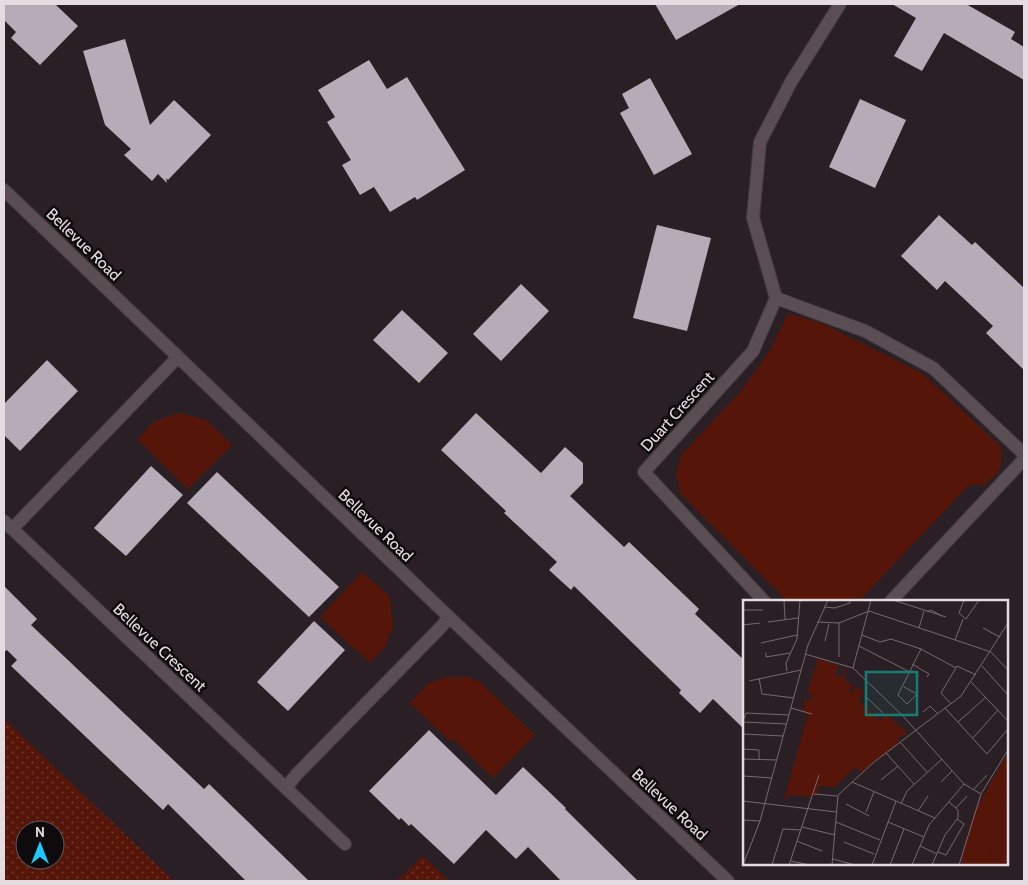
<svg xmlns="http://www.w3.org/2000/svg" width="1028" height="885" viewBox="0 0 1028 885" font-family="Cabin,sans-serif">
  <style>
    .grass { fill: #561509 }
    .park { fill: url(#park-dots); fill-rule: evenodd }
    .building { fill: #b6acb8 }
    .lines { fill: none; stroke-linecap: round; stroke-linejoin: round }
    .minor-casing { stroke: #443c40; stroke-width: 14 }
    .minor { stroke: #5a4e54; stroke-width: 12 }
    .labels { text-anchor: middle; stroke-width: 5; stroke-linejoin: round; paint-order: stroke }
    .street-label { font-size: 16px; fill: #e4dce0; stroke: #0f0b0d }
    .inset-road { fill: none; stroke: #746b70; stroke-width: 1 }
    .view { fill: #1a7b74; fill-opacity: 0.15; stroke: #1a7b74; stroke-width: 2.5 }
    .inset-edge { fill: none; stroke: #e4dce0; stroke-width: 2.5 }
  </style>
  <defs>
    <pattern id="park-dots" width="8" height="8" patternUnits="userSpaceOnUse" patternTransform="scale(1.25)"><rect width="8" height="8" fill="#561509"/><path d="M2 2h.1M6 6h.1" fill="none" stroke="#6e362d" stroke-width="1.8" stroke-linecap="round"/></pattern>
  </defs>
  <rect width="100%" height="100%" fill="#2a1f25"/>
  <g class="grass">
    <path d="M 788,314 L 819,322 L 923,374 L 1001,447 C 1003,468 1001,472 984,485 L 969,485 L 859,601 L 787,601 L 680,493 L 676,473 L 682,454 L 741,391 L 769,352 Z"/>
    <path d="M 179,413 L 206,420 L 232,445 L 188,489 L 137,439 L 155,421 Z"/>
    <path d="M 362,572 L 390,597 L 393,627 L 385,647 L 370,663 L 320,617 Z"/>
    <path d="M 448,677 L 468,677 L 480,682 L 535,735 L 493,778 L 453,739 L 450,741 L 410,703 L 429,683 Z"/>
  </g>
  <g class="park">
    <path d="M 4,719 L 174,881 L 4,881 ZM 25,830 L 55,830 L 55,860 L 25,860 Z"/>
    <path d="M 423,856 L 449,881 L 397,881 Z"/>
  </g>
  <g class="building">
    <path d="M 4,4 L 55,4 L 78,26 L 40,65 L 11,38 L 16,32 L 4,20 Z"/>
    <path d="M 655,4 L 740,4 L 676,40 Z"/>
    <path d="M 892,4 L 966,4 L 1015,32 L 1011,39 L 1024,47 L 1024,80 L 944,33 L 922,71 L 894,56 L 916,18 Z"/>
    <path d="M 125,39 L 150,125 L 174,100 L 211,135 L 168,180 L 166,178 L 167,183 L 158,174 L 152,181 L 124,155 L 131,149 L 105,125 L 83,51 Z"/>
    <path d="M 369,60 L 387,89 L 407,77 L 465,170 L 417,200 L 415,197 L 390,212 L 374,187 L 360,195 L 342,165 L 351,160 L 327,122 L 335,117 L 318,90 Z"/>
    <path d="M 650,78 L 692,154 L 654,175 L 620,113 L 629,108 L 622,94 Z"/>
    <path d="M 860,99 L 906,120 L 875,188 L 829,167 Z"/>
    <path d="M 939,215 L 972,245 L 975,242 L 1024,288 L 1024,370 L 986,333 L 993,326 L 945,281 L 937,290 L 901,256 Z"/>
    <path d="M 657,225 L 711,238 L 687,331 L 633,318 Z"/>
    <path d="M 521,284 L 549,311 L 501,361 L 473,334 Z"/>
    <path d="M 402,310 L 448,353 L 419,383 L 373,340 Z"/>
    <path d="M 47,360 L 78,391 L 20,451 L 4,435 L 4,404 Z"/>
    <path d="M 476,413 L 541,473 L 565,447 L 583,463 L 583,483 L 570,496 L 624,547 L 629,542 L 699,609 L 695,614 L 744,660 L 744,729 L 713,699 L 700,713 L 679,693 L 681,690 L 574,586 L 571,590 L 549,570 L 557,562 L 504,513 L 506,511 L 441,450 Z"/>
    <path d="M 151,466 L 183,495 L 126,556 L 94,528 Z"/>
    <path d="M 217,472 L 339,587 L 309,617 L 187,503 Z"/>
    <path d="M 4,586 L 37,619 L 31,625 L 204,789 L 209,784 L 309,881 L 246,881 L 168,804 L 163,810 L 11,666 L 17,660 L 7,650 L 4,652 Z"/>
    <path d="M 314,621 L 345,650 L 288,711 L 257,682 Z"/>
    <path d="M 429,730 L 496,795 L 523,767 L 566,808 L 565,809 L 638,881 L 561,881 L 528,847 L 516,859 L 486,830 L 454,864 L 411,824 L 409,826 L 401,818 L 399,820 L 369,791 Z"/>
  </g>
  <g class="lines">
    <defs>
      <g id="minor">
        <path d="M 4,190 L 449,617 L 728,881"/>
        <path d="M 776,298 L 865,331 L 933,368 L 1024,454"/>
        <path d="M 4,521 L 345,844"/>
        <path d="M 12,529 L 178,357"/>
        <path d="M 764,601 L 644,472 L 753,351 L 776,298 L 753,218 L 760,142 L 791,82 L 840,4"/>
        <path d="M 891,601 L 1024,459"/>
        <path d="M 286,788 L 296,775 L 442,626 L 449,617"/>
      </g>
    </defs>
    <use href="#minor" class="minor-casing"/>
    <use href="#minor" class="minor"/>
  </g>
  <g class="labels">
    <g class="street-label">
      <text transform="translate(84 244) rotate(44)" y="6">Bellevue Road</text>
      <text transform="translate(677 411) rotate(-48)" y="6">Duart Crescent</text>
      <text transform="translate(376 525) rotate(44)" y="6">Bellevue Road</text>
      <text transform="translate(160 647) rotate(43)" y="6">Bellevue Crescent</text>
      <text transform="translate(670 804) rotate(43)" y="6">Bellevue Road</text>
    </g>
  </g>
  <g transform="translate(743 600)">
    <rect width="265" height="265" fill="#2a1f25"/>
    <path d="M 265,153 L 265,265 L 224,265 L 218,262 L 231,212 Z" fill="#561509"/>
    <path d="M 265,179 L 265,203 L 251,198 L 249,204 L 259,204 L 260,207 L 249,208 L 244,201 L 258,184 L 261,190 ZM 246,237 L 255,250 L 261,265 L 249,265 Z" fill="#561509"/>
    <path d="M 75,59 L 95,65 L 93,76 L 99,77 L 102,67 L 104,67 L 101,79 L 110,87 L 106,91 L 109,93 L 115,87 L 120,92 L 116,100 L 137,120 L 144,114 L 165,134 L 156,136 L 156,142 L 118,172 L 113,167 L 91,187 L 75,186 L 75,193 L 67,197 L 45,195 L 40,203 L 65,114 L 59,112 L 62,99 L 68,101 L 70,95 L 64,93 Z" fill="#561509"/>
    <path class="inset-road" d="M 150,0 L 203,17M 221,0 L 216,13 L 223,19 L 236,0M 41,1 L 42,19M 81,7 L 92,8 L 107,3 L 107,0M 0,10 L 20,10M 184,12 L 188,10 L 199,16M 25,22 L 55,18M 74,22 L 96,23 L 126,11 L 248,52 L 265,70M 0,25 L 17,23M 176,28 L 181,11M 240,28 L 257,37M 119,35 L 137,42 L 148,39 L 178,49 L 213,68M 212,40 L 220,19M 82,41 L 86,24M 18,43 L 54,35M 116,46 L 165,71M 23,53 L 23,57 L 47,53M 62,54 L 110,68 L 160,116 L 221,184 L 238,194M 96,57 L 96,23M 169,64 L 186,74 L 184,77M 239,66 L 265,95M 110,68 L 128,0M 44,71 L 43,63 L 54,39 L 57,0M 16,78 L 19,94 L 51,98M 6,81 L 58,70M 228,82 L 265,121M 161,87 L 174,94 L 164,104 L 155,95 L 178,49M 122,96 L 140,113M 208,104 L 198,93 L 214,66 L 233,75M 48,108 L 69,114M 202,108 L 244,154 L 265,129M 180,112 L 187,106 L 195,114M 0,121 L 3,113 L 46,115M 0,122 L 44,124M 215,122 L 243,97M 0,134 L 40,136M 230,138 L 255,110M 157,142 L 184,172M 0,149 L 16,150 L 16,159M 143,153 L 171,184M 0,159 L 34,160M 0,176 L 29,178M 138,180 L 155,166M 109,182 L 192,218M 198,182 L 209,171M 230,190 L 244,175M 71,194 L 94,196M 0,201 L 93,212M 103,204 L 126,216M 158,204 L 164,191 L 199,159M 213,208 L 224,196M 175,211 L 185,196M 123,212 L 131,192M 0,220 L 17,221M 93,222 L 137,240M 145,222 L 181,237M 59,227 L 92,235M 54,241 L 79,251M 101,242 L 131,254M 177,246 L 194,254M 195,252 L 203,255 L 221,224 L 214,219M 90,259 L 112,265M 48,261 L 67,265M 0,265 L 17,221 L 65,45 L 85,0M 29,265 L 40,229 L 58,230M 46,265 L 76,175M 89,265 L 95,195 L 131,162 L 218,96 L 265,23M 129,265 L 153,201M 147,265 L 161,229M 169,265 L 186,225 L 221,184M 189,265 L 202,235 L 215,218 L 215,210 L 206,202M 216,265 L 238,194 L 265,150"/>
    <path class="view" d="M 123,72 L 174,72 L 174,115 L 123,115 Z"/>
    <rect width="265" height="265" class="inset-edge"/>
  </g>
  <rect width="1028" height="885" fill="none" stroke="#e4dce0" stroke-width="10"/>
  <g transform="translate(40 845)"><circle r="24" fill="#0f0b0d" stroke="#645f61"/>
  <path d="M0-4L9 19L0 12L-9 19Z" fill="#1fc9fd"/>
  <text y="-8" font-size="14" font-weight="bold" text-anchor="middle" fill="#e4dce0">N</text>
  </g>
</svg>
